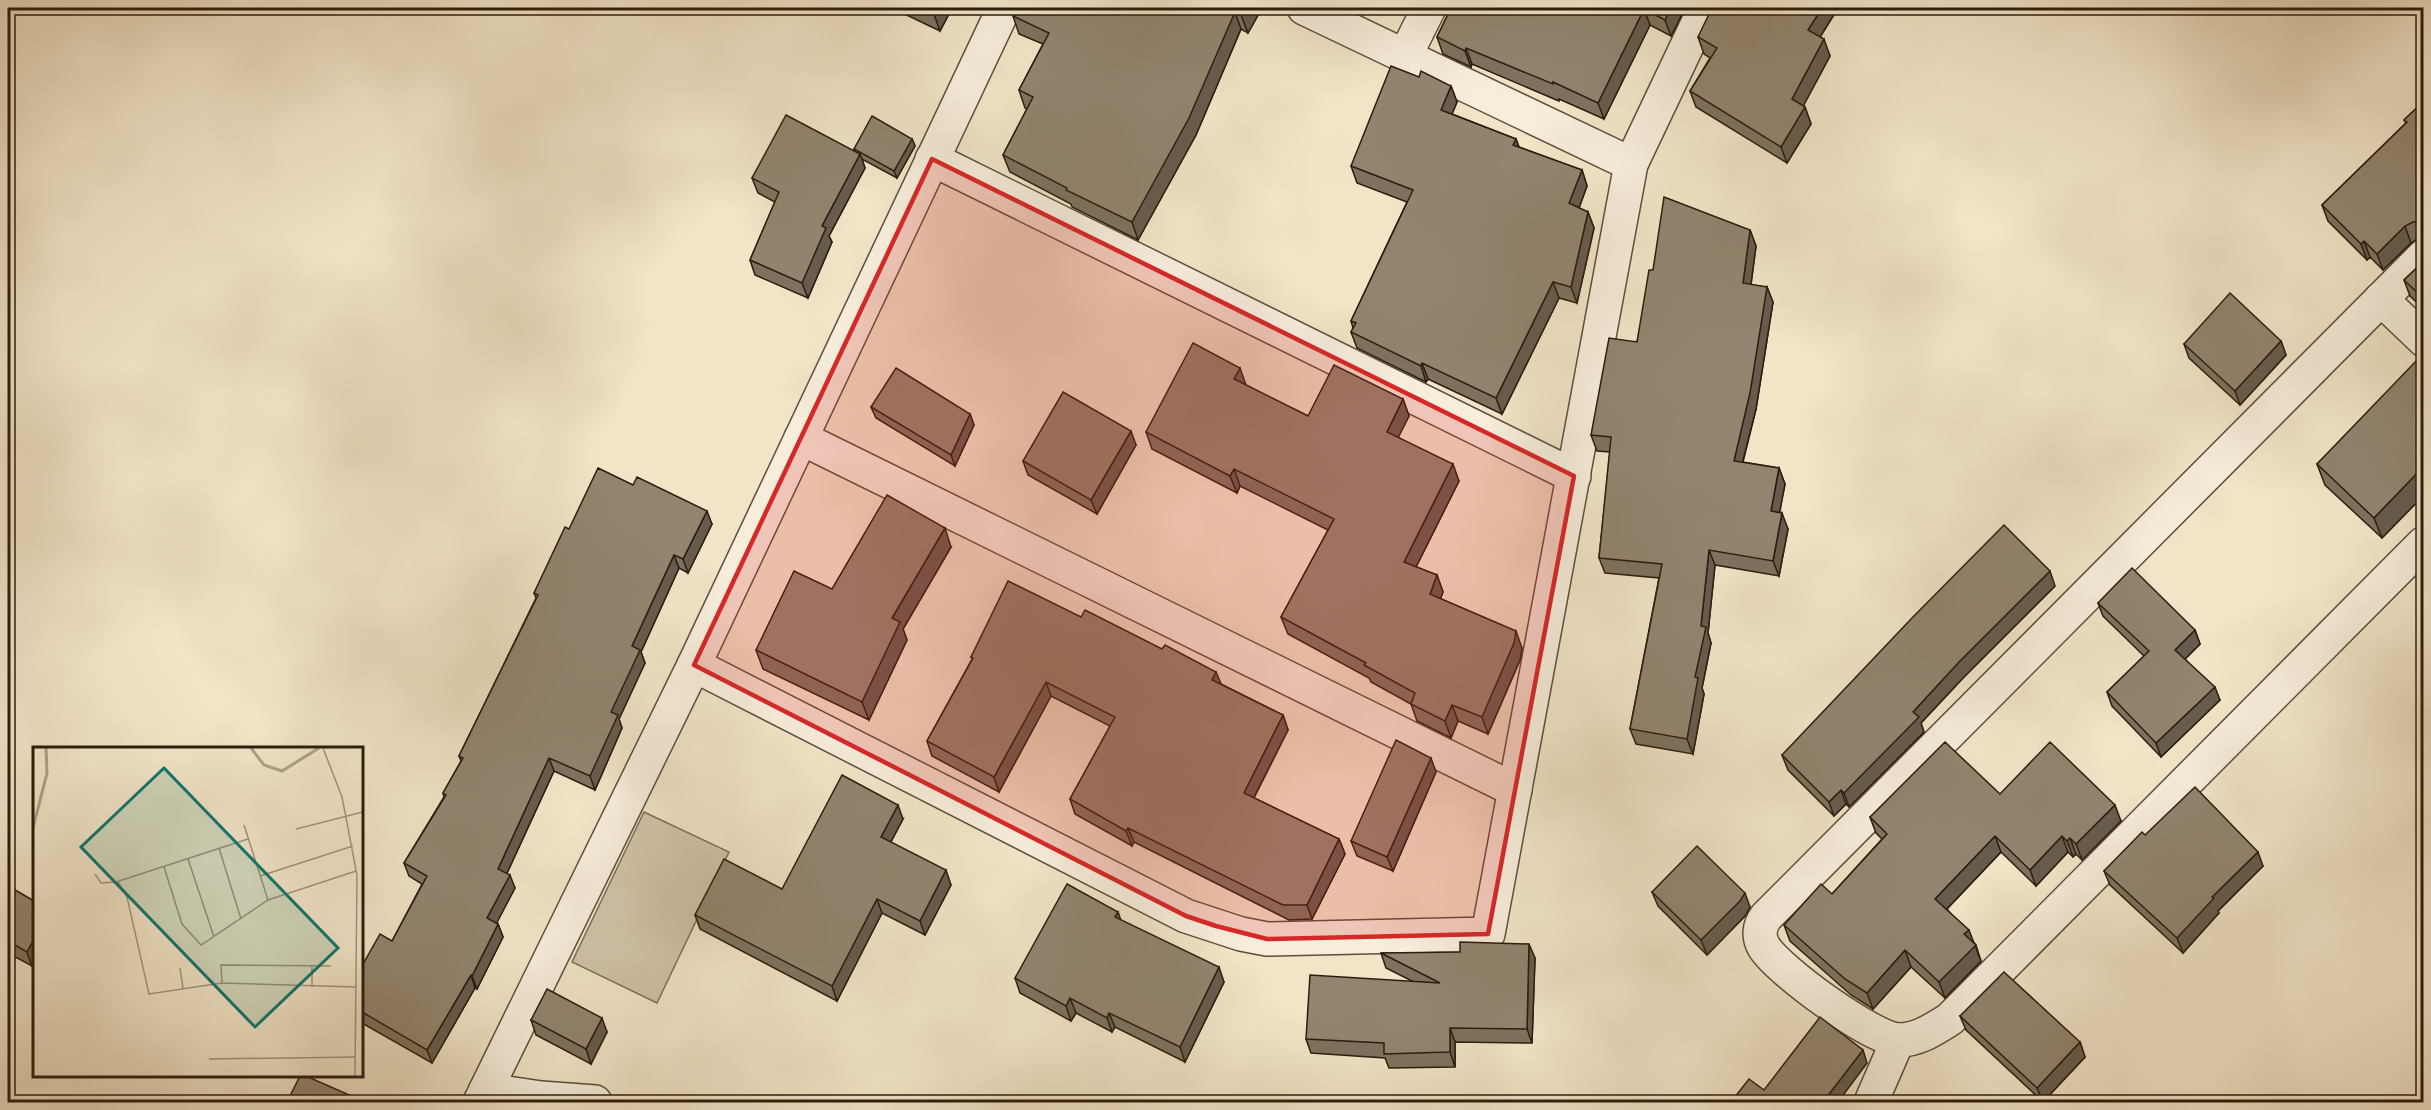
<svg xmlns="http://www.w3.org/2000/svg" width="2431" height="1110" viewBox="0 0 2431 1110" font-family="'IM FELL English',serif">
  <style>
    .green { fill: #d0c2a8; stroke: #7e6f5c; stroke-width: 1.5 }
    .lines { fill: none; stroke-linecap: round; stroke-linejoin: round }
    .minor-casing { stroke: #5d4e3d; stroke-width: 36 }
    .minor { stroke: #f6eddb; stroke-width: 33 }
    .wall { fill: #7e725f; stroke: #2c1c0f; stroke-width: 1.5 }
    .shaded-wall { fill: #665c4e; stroke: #2c1c0f; stroke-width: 1.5 }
    .building { fill: #92846f; stroke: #2c1c0f; stroke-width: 1.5 }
    .marked { fill: #d62828; fill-opacity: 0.2; stroke: #d62828; stroke-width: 4.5; stroke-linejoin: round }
    .inset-river { fill: none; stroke: #aea088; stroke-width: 3 }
    .inset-road { fill: none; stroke: #a2947d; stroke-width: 1.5 }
    .view { fill: #0f766e; fill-opacity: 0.15; stroke: #0f766e; stroke-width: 3 }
    .inset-edge { fill: none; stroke: #2c1c0f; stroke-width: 3 }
  </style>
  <rect width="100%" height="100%" fill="#f1e4c7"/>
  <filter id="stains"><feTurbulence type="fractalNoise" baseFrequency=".00333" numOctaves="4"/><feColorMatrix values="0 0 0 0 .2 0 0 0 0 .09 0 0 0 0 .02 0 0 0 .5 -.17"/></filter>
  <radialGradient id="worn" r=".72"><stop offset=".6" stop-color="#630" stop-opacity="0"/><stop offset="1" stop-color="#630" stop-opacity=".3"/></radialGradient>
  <path class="green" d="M 644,812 L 729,852 L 657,1003 L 572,962 Z"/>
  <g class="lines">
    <defs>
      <g id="minor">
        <path d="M 1304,8 L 1631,164"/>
        <path d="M 1405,56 L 1429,8"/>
        <path d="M 932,159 L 1574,476"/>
        <path d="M 2424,256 L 1766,917 C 1759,926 1758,937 1764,947 C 1778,970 1872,1039 1899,1040 C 1918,1040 1934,1029 1950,1019 L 2424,543"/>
        <path d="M 2381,299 L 2424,340"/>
        <path d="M 801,438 L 1515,790"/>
        <path d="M 694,665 L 1186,916 L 1241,934 L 1267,939 L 1488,934 L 1631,164 L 1705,8"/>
        <path d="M 486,1090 L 541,1098 L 595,1102"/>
        <path d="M 480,1102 L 694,665 L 1004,8"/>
        <path d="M 1871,1102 L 1898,1040"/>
      </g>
    </defs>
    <use href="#minor" class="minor-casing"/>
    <use href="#minor" class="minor"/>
  </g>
  <g class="wall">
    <path d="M 892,8 L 952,8 L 940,31 Z"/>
    <path d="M 1017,8 L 1262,8 L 1248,33 L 1241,29 L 1196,135 L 1138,240 L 1072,207 L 1071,204 L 1010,172 L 1003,155 L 1027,109 L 1025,108 L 1019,90 L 1043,44 L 1019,34 L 1013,16 Z"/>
    <path d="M 1451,8 L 1685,8 L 1671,36 L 1650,25 L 1604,119 L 1559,99 L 1559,101 L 1472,64 L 1471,67 L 1443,54 L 1437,37 Z"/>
    <path d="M 1838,8 L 1820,37 L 1830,56 L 1803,106 L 1805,107 L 1811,124 L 1787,163 L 1696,107 L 1690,91 L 1710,58 L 1704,54 L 1698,37 Z"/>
    <path d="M 1419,77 L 1451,86 L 1457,102 L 1452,114 L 1516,139 L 1519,147 L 1582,170 L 1587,186 L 1579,208 L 1588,212 L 1594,228 L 1577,303 L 1559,298 L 1502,414 L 1428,379 L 1426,382 L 1357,348 L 1351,332 L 1353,328 L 1351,321 L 1407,202 L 1357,183 L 1351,166 Z"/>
    <path d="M 2424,101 L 2424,238 L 2419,238 L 2411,243 L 2383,270 L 2370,257 L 2367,260 L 2328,221 L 2322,205 L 2406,123 L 2404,120 Z"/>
    <path d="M 912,139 L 915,146 L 897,178 L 862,159 L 865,168 L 829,236 L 832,242 L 808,298 L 755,275 L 750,260 L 775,202 L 758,193 L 752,178 L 855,151 L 854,149 Z"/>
    <path d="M 1750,230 L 1756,246 L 1751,285 L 1767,287 L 1773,302 L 1756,409 L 1743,462 L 1779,468 L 1785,484 L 1779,513 L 1788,529 L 1779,576 L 1715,565 L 1708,633 L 1711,643 L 1702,688 L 1704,694 L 1693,754 L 1636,744 L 1630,729 L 1659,578 L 1605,573 L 1599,558 L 1610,452 L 1597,451 L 1591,435 L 1637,342 L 1653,270 Z"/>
    <path d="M 2424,261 L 2424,309 L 2410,296 L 2404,280 Z"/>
    <path d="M 2281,341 L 2286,355 L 2240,405 L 2189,358 L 2184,344 Z"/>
    <path d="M 2424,363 L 2424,495 L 2382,538 L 2325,485 L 2317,464 Z"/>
    <path d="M 1246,385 L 1308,416 L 1403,399 L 1409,416 L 1398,437 L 1459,481 L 1416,567 L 1437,575 L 1443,592 L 1440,599 L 1522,648 L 1520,660 L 1488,734 L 1458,721 L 1451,738 L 1417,721 L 1411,704 L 1371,682 L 1369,678 L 1288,634 L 1281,617 L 1328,530 L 1240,486 L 1237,493 L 1152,449 L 1146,432 Z"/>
    <path d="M 871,407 L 970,414 L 974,425 L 955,466 L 876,418 Z"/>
    <path d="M 1136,445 L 1097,514 L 1028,475 L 1023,461 Z"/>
    <path d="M 712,524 L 688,573 L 679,568 L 641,652 L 645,663 L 619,719 L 622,728 L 595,790 L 554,771 L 507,873 L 515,888 L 496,923 L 498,924 L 503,937 L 477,989 L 475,988 L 432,1063 L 362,1023 L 362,966 L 392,941 L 422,884 L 409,876 L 404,863 L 444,797 L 443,793 L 461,761 L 459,756 L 536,598 L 534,593 L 569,529 Z"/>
    <path d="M 951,547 L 903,629 L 907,640 L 869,720 L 763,669 L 756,650 L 832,589 Z"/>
    <path d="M 2055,586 L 1964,677 L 1921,723 L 1924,732 L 1849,807 L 1846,804 L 1834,816 L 1788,770 L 1782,755 Z"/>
    <path d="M 2098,603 L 2195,630 L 2200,644 L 2185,659 L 2220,700 L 2161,757 L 2112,706 L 2107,692 L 2144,656 L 2103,616 Z"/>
    <path d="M 971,657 L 1221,684 L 1283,715 L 1288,730 L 1254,798 L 1339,839 L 1345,854 L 1312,919 L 1289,920 L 1134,842 L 1132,846 L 1075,814 L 1070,799 L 1110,726 L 1051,696 L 999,792 L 932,756 L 927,741 L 972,659 Z"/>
    <path d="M 1436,772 L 1393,871 L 1357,856 L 1351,841 Z"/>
    <path d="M 2000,794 L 2121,821 L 2082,860 L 2076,854 L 2073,857 L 2068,852 L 2036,886 L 2001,852 L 1947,909 L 1976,945 L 1981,961 L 1945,998 L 1911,967 L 1873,1009 L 1851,995 L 1790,941 L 1784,925 L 1832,894 L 1882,839 L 1876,833 L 1870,817 Z"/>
    <path d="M 903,819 L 891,842 L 951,885 L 925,935 L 882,913 L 837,1001 L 700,929 L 695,915 L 782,889 Z"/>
    <path d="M 2145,835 L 2263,866 L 2218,911 L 2219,913 L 2183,953 L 2110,885 L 2104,871 Z"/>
    <path d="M 8,891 L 32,966 L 8,953 Z"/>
    <path d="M 1652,892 L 1750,907 L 1745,916 L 1707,955 L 1658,906 Z"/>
    <path d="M 1118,912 L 1120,920 L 1224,982 L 1185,1062 L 1115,1027 L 1112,1032 L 1076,1013 L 1071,1021 L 1020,993 L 1015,978 Z"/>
    <path d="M 1381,953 L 1535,958 L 1532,1043 L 1455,1042 L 1455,1067 L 1389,1068 L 1385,1058 L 1311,1053 L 1306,1039 L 1412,981 L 1386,968 Z"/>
    <path d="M 1960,1016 L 2080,1042 L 2085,1057 L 2043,1102 L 1966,1030 Z"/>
    <path d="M 531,1020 L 607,1032 L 591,1064 L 536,1035 Z"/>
  </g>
  <g class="shaded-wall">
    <path d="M 937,8 L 952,8 L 940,31 L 934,14 Z"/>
    <path d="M 1246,8 L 1262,8 L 1248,33 L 1241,15 Z"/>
    <path d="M 1671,8 L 1685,8 L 1671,36 L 1665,20 Z"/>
    <path d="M 1822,8 L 1838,8 L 1814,47 L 1808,30 Z"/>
    <path d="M 1644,9 L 1650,25 L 1604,119 L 1598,103 Z"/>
    <path d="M 1235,12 L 1241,29 L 1196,135 L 1138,240 L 1132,222 Z"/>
    <path d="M 1824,39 L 1830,56 L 1798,116 L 1792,99 Z"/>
    <path d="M 1466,48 L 1472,64 L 1471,67 L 1465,51 Z"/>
    <path d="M 1451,86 L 1457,102 L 1447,126 L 1441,110 Z"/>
    <path d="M 1805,107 L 1811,124 L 1787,163 L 1781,147 Z"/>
    <path d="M 912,139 L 915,146 L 897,178 L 894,171 Z"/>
    <path d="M 1516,139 L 1522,155 L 1513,145 Z"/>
    <path d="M 860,154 L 865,168 L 829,236 L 832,242 L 808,298 L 802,283 L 822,226 Z"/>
    <path d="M 1582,170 L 1587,186 L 1575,219 L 1569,203 Z"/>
    <path d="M 1588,212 L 1594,228 L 1577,303 L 1571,287 Z"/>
    <path d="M 2405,226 L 2411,243 L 2383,270 L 2377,254 Z"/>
    <path d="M 1750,230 L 1756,246 L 1749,299 L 1743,283 Z"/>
    <path d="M 2364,241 L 2370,257 L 2367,260 L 2361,244 Z"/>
    <path d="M 1553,282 L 1559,298 L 1502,414 L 1496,398 Z"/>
    <path d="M 1767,287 L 1773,302 L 1756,409 L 1739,476 L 1734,461 Z"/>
    <path d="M 2281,341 L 2286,355 L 2240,405 L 2235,391 Z"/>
    <path d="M 1422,363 L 1428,379 L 1426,382 L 1421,366 Z"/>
    <path d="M 1240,368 L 1246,385 L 1234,379 Z"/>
    <path d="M 1403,399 L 1409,416 L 1393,448 L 1387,432 Z"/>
    <path d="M 970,414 L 974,425 L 955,466 L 951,455 Z"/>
    <path d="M 1131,431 L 1136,445 L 1097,514 L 1091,500 Z"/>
    <path d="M 1453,464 L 1459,481 L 1410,579 L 1404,562 Z"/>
    <path d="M 2424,466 L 2424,495 L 2382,538 L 2374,518 Z"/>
    <path d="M 1779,468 L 1785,484 L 1777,527 L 1771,511 Z"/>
    <path d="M 1234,469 L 1240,486 L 1237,493 L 1230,476 Z"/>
    <path d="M 707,511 L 712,524 L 688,573 L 683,559 Z"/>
    <path d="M 1782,513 L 1788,529 L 1779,576 L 1773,561 Z"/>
    <path d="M 945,528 L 951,547 L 903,629 L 907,640 L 869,720 L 862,702 L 892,618 Z"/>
    <path d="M 1709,550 L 1715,565 L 1708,633 L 1711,643 L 1702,688 L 1704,694 L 1693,754 L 1687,739 L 1701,626 Z"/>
    <path d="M 674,555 L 679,568 L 641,652 L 645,663 L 619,719 L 622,728 L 595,790 L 590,776 L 632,646 Z"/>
    <path d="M 2050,571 L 2055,586 L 1964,677 L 1921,723 L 1924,732 L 1849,807 L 1844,793 L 1913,712 L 1959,662 Z"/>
    <path d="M 1437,575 L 1443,592 L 1436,611 L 1430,594 Z"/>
    <path d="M 2195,630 L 2200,644 L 2180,664 L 2175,650 Z"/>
    <path d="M 1516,631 L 1522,648 L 1520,660 L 1488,734 L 1482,717 Z"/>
    <path d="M 1216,672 L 1222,686 L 1212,680 Z"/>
    <path d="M 1046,682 L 1051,696 L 999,792 L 994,777 Z"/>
    <path d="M 2215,687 L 2220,700 L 2161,757 L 2156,743 Z"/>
    <path d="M 1452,705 L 1458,721 L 1451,738 L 1445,721 Z"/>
    <path d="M 1283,715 L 1288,730 L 1249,807 L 1244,793 Z"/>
    <path d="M 549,758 L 554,771 L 503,882 L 498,869 Z"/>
    <path d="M 1431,758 L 1436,772 L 1393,871 L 1387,857 Z"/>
    <path d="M 1841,790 L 1846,804 L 1834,816 L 1829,802 Z"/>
    <path d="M 898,805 L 903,819 L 886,851 L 881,837 Z"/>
    <path d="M 2115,805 L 2121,821 L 2082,860 L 2076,844 Z"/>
    <path d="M 1128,828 L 1134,842 L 1132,846 L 1126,831 Z"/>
    <path d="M 1995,836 L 2001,852 L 1941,915 L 1935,899 Z"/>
    <path d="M 2062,836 L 2068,852 L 2036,886 L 2030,870 Z"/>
    <path d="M 2070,838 L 2076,854 L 2073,857 L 2067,841 Z"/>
    <path d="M 1339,839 L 1345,854 L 1312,919 L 1307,905 Z"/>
    <path d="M 2258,852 L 2263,866 L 2218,911 L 2219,913 L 2183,953 L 2177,938 L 2212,897 Z"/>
    <path d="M 946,870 L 951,885 L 925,935 L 920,921 Z"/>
    <path d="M 510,875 L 515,888 L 492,932 L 487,918 Z"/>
    <path d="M 1745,893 L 1750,907 L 1745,916 L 1707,955 L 1701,940 Z"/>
    <path d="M 877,899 L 882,913 L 837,1001 L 832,986 Z"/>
    <path d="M 1118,912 L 1123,926 L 1115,917 Z"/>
    <path d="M 498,924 L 503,937 L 477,989 L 472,976 Z"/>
    <path d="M 1969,930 L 1981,961 L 1945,998 L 1939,982 L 1964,934 Z"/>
    <path d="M 34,939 L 34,963 L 32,966 L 27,952 Z"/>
    <path d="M 1529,944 L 1535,958 L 1532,1043 L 1527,1029 Z"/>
    <path d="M 1905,950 L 1911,967 L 1873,1009 L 1867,993 Z"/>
    <path d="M 1219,967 L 1224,982 L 1185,1062 L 1180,1047 Z"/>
    <path d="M 471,975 L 475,988 L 432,1063 L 427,1050 Z"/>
    <path d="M 1070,998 L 1076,1013 L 1071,1021 L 1066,1006 Z"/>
    <path d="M 1109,1013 L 1115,1027 L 1112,1032 L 1107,1018 Z"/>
    <path d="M 602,1018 L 607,1032 L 591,1064 L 586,1049 Z"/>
    <path d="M 1450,1028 L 1455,1042 L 1455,1067 L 1450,1052 Z"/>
    <path d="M 2080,1042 L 2085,1057 L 2043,1102 L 2037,1088 Z"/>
    <path d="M 1863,1050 L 1867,1063 L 1838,1102 L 1823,1102 Z"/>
  </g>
  <g class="building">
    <path d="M 921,8 L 937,8 L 934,14 Z"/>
    <path d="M 1017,8 L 1246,8 L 1241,15 L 1235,12 L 1189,118 L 1132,222 L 1066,190 L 1067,188 L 1003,155 L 1033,97 L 1019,90 L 1049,33 L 1013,16 Z"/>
    <path d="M 1451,8 L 1671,8 L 1665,20 L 1644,9 L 1598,103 L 1553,82 L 1553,84 L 1466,48 L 1465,51 L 1437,37 Z"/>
    <path d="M 1712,8 L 1822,8 L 1808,30 L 1824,39 L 1792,99 L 1805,107 L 1781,147 L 1690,91 L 1717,48 L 1698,37 Z"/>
    <path d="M 1391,66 L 1419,77 L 1421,71 L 1451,86 L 1441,110 L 1516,139 L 1513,145 L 1582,170 L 1569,203 L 1588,212 L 1571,287 L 1553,282 L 1496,398 L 1422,363 L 1421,366 L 1351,332 L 1356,323 L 1351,321 L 1413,190 L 1351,166 Z"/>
    <path d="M 2424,101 L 2424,222 L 2413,222 L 2405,226 L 2377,254 L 2364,241 L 2361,244 L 2322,205 L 2407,122 L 2404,120 Z"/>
    <path d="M 786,115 L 860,154 L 822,226 L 826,228 L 802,283 L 750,260 L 779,192 L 752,178 Z"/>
    <path d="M 872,116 L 912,139 L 894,171 L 854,149 Z"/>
    <path d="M 1664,197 L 1750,230 L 1743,283 L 1767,287 L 1750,393 L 1734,461 L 1779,468 L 1771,511 L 1782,513 L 1773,561 L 1709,550 L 1701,626 L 1706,627 L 1695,677 L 1698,678 L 1687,739 L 1630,729 L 1662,564 L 1599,558 L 1611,437 L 1591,435 L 1609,338 L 1637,342 L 1649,270 L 1653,270 Z"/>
    <path d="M 2424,261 L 2424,299 L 2404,280 Z"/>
    <path d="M 2230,293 L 2281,341 L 2235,391 L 2184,344 Z"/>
    <path d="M 1193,343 L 1240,368 L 1234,379 L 1308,416 L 1334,365 L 1403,399 L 1387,432 L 1453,464 L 1404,562 L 1437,575 L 1430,594 L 1516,631 L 1514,643 L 1482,717 L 1452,705 L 1445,721 L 1411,704 L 1415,693 L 1364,665 L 1366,663 L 1281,617 L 1334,519 L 1234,469 L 1230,476 L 1146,432 Z"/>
    <path d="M 2419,358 L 2424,363 L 2424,466 L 2374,518 L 2317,464 Z"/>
    <path d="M 896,368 L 970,414 L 951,455 L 871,407 Z"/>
    <path d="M 1063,392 L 1131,431 L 1091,500 L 1023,461 Z"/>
    <path d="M 598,468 L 633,485 L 637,477 L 707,511 L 683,559 L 674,555 L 632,646 L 640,650 L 611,712 L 618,715 L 590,776 L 549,758 L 498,869 L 510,875 L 487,918 L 498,924 L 472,976 L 471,975 L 427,1050 L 362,1012 L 362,966 L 380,934 L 392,941 L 427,876 L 404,863 L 446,795 L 443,793 L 463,758 L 459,756 L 538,595 L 534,593 L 565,527 L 569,529 Z"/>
    <path d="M 887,495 L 945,528 L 892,618 L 900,622 L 862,702 L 756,650 L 794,571 L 832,589 Z"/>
    <path d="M 2004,525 L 2050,571 L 1959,662 L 1913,712 L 1919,717 L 1844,793 L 1841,790 L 1829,802 L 1782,755 L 1912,618 Z"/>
    <path d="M 2132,568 L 2195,630 L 2175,650 L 2215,687 L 2156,743 L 2107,692 L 2149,651 L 2098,603 Z"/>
    <path d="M 1008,581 L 1081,617 L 1085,610 L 1162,649 L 1165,645 L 1216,672 L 1212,680 L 1283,715 L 1244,793 L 1339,839 L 1307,905 L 1283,905 L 1128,828 L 1126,831 L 1070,799 L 1115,717 L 1046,682 L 994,777 L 927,741 L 973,658 L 971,657 Z"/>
    <path d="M 1396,740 L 1431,758 L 1387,857 L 1351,841 Z"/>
    <path d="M 1945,742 L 2000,794 L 2050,742 L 2115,805 L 2076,844 L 2070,838 L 2067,841 L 2062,836 L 2030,870 L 1995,836 L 1935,899 L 1969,930 L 1964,934 L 1976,945 L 1939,982 L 1905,950 L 1867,993 L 1845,979 L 1784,925 L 1821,884 L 1832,894 L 1887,834 L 1870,817 Z"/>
    <path d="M 842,775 L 898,805 L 881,837 L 946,870 L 920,921 L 877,899 L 832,986 L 695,915 L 724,859 L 782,889 Z"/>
    <path d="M 2195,787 L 2258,852 L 2212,897 L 2214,898 L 2177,938 L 2104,871 L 2142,832 L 2145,835 Z"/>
    <path d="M 1697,846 L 1745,893 L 1740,901 L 1701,940 L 1652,892 Z"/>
    <path d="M 1067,884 L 1118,912 L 1115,917 L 1219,967 L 1180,1047 L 1109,1013 L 1107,1018 L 1070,998 L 1066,1006 L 1015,978 Z"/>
    <path d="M 10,887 L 34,901 L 34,939 L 27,952 L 8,941 L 8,891 Z"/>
    <path d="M 1460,942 L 1529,944 L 1527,1029 L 1450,1028 L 1450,1052 L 1384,1054 L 1384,1043 L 1306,1039 L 1310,975 L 1440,983 L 1381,953 L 1460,952 Z"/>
    <path d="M 2004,972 L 2080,1042 L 2037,1088 L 1960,1016 Z"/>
    <path d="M 547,989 L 602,1018 L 586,1049 L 531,1020 Z"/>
    <path d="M 1820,1017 L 1863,1050 L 1823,1102 L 1731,1102 L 1749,1079 L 1764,1090 Z"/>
    <path d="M 300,1076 L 306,1076 L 365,1102 L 287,1102 Z"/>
  </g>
  <path class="marked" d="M 932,159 L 1574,476 L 1488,934 L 1267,939 L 1216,926 L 1186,916 L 694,665 Z"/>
  <g transform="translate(33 747)">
    <rect width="330" height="330" fill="#f1e4c7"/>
    <path class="inset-river" d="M 218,1 L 231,18 L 249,24 L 286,1M 0,81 L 14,26 L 13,1"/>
    <path class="inset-road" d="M 290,1 L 309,50 L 324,128 L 322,329M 211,78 L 235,153M 263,82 L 330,65M 186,101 L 208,172M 155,112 L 181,190M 131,120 L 149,177 L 168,198 L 235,153 L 323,124M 62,127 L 68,136 L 83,135 L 215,92M 227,129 L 320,99M 85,135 L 94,150 L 116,247 L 189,236 L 323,240M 279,219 L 279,240M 147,221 L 150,242M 189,236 L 188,218 L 298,219M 176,312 L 323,310"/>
    <path class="view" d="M 131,21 L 305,201 L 222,280 L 48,100 Z"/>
    <rect width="330" height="330" class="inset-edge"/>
  </g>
  <rect width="2431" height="1110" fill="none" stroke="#f1e4c7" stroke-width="30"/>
  <rect x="9" y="9" width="2413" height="1092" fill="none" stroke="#2c1c0f" stroke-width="3"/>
  <rect x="15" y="15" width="2401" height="1080" fill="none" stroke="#2c1c0f" stroke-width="1.5"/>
  <rect width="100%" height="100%" filter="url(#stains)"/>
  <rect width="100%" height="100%" fill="url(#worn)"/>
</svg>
